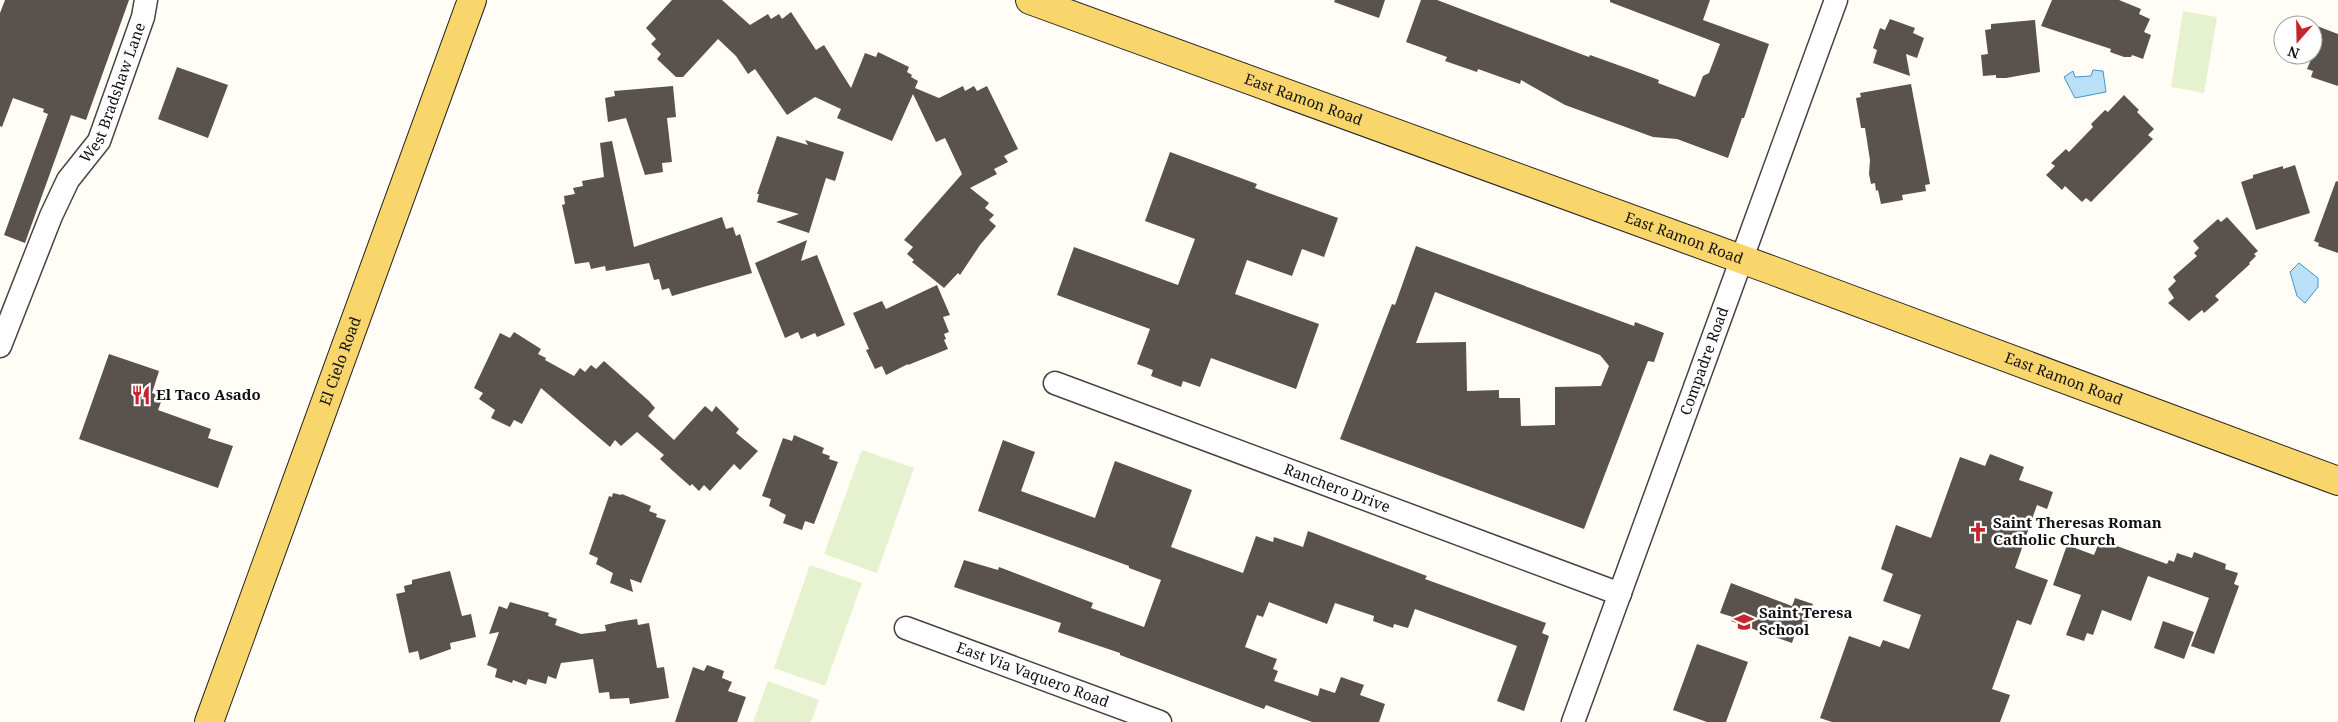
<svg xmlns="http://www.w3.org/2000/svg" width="2338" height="722" viewBox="0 0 2338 722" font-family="'Noto Serif',serif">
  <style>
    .pitch { fill: #e6f2cf }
    .water { fill: #b9e0f7; stroke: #3f96cf }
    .building { fill: #5a524d; fill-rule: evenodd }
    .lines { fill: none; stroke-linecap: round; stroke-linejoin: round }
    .minor-casing { stroke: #444; stroke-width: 25 }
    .major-casing { stroke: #222; stroke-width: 30 }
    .minor { stroke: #fff; stroke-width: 22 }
    .major { stroke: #f9d66b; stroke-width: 28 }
    .labels { text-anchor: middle; stroke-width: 5; stroke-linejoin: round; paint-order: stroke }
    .street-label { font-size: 15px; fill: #111; stroke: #fff }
    .poi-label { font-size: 15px; font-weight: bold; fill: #111; stroke: #fff; text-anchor: start }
  </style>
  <rect width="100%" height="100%" fill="#fffdf5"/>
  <g class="pitch">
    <path d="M 2183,11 L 2217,17 L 2204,93 L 2171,87 Z"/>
    <path d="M 862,450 L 914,468 L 877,573 L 824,554 Z"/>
    <path d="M 810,565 L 862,583 L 825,686 L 774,668 Z"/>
    <path d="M 768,681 L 819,700 L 811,722 L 753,722 Z"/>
  </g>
  <g class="water">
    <path d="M 2093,70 L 2103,71 L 2106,92 L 2075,98 L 2064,77 L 2073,71 L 2075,77 L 2091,76 Z"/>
    <path d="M 2299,263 L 2318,278 L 2318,287 L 2305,303 L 2297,296 L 2290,272 Z"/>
  </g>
  <g class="building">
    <path d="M 5,0 L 129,0 L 86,120 L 71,115 L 25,243 L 4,235 L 48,114 L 43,112 L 44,109 L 13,98 L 2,127 L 0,126 L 0,13 Z"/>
    <path d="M 672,0 L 722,0 L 750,25 L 768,14 L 771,19 L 779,14 L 782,19 L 791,12 L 816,50 L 824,45 L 851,88 L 865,53 L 876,57 L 878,52 L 909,67 L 907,72 L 912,75 L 911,77 L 918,81 L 915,88 L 939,98 L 963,86 L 965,91 L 974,86 L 977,91 L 987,86 L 1018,149 L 1004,156 L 1008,162 L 994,169 L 997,174 L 970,188 L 989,203 L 985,208 L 994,215 L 989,220 L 996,226 L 980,245 L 960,275 L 958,273 L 944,288 L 912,262 L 914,260 L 907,254 L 913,247 L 904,240 L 962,174 L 945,138 L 936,142 L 913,94 L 892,141 L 837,118 L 841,109 L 815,97 L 787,115 L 755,69 L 748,74 L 736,56 L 718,39 L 683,77 L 676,77 L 657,59 L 661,54 L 651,44 L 656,39 L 646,28 Z"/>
    <path d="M 1335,0 L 1385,0 L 1379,18 L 1334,2 Z"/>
    <path d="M 1421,0 L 1437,0 L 1589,57 L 1590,55 L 1632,70 L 1659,80 L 1658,83 L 1695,97 L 1703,76 L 1709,73 L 1720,44 L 1610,2 L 1610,0 L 1710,0 L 1703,20 L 1769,44 L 1744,118 L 1742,118 L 1728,158 L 1677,139 L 1653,137 L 1565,105 L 1521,80 L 1520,84 L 1478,69 L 1477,72 L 1445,61 L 1447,57 L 1406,42 Z"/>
    <path d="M 2052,0 L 2119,0 L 2141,9 L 2139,14 L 2150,19 L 2144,32 L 2151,35 L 2143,59 L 2132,55 L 2131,57 L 2124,57 L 2110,52 L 2111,49 L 2041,26 Z"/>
    <path d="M 1890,19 L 1915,28 L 1913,33 L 1924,38 L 1917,58 L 1906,54 L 1910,76 L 1873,63 L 1877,50 L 1873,48 L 1880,28 L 1885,30 Z"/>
    <path d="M 2035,20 L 2040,72 L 2006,78 L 1996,78 L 1996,75 L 1983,76 L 1981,55 L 1988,54 L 1985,30 L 1991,29 L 1991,24 Z"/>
    <path d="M 2317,26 L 2338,34 L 2338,86 L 2311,77 L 2313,71 L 2307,69 L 2313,55 L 2313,38 Z"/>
    <path d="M 177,67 L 228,85 L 208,138 L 158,119 Z"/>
    <path d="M 1911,84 L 1930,184 L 1925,185 L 1926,191 L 1902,195 L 1903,200 L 1881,204 L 1878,190 L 1876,191 L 1875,183 L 1871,184 L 1869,174 L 1870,160 L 1865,128 L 1861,128 L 1856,98 L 1861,97 L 1860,93 Z"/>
    <path d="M 673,86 L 676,117 L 667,118 L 672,162 L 662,163 L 663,172 L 645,175 L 626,118 L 608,122 L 605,98 L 615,96 L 614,91 Z"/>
    <path d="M 2124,95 L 2139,110 L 2137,112 L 2154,129 L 2148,135 L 2153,139 L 2091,202 L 2086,198 L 2082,202 L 2065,186 L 2062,190 L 2046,175 L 2055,166 L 2051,163 L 2066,149 L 2069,152 L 2093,127 L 2091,124 L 2105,110 L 2108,112 Z"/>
    <path d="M 777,136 L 808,145 L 805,140 L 844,152 L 835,181 L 826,178 L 809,233 L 776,222 L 799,214 L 757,202 L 759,194 L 757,194 Z"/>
    <path d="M 612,141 L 634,247 L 722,217 L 726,229 L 733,227 L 736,236 L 740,234 L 752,273 L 672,296 L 669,288 L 662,290 L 659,279 L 654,280 L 649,263 L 606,271 L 605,266 L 591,269 L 589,262 L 575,264 L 562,205 L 565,204 L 564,196 L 575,194 L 573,188 L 583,186 L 582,181 L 604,177 L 600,143 Z"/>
    <path d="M 1170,152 L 1257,184 L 1255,188 L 1338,218 L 1324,257 L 1302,249 L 1292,276 L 1247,260 L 1235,294 L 1319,324 L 1296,389 L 1211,358 L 1200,387 L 1183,381 L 1181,387 L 1151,376 L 1153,370 L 1137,364 L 1150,329 L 1057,295 L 1074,247 L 1178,285 L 1195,239 L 1145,221 Z"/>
    <path d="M 2295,165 L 2310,213 L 2256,230 L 2241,182 L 2253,178 L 2253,175 L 2283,166 L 2283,169 Z"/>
    <path d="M 2336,181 L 2338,182 L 2338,253 L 2318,246 L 2319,243 L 2314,241 Z"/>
    <path d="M 2227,217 L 2258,251 L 2254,254 L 2256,256 L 2249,263 L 2250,264 L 2215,296 L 2219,300 L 2204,313 L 2202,310 L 2189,321 L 2168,303 L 2174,298 L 2168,289 L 2176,281 L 2173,277 L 2197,256 L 2194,253 L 2199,248 L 2193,241 L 2218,219 L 2221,222 Z"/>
    <path d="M 807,240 L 801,261 L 817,255 L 845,325 L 817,337 L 815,333 L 801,339 L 798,332 L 785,338 L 755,263 Z"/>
    <path d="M 1416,246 L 1634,326 L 1635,322 L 1664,333 L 1654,362 L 1648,361 L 1584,529 L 1340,439 L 1392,304 L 1395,305 ZM 1435,292 L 1600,355 L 1609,366 L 1601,386 L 1555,387 L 1555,425 L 1521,426 L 1520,398 L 1499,398 L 1499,390 L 1467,391 L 1466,342 L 1416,343 Z"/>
    <path d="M 937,285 L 950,315 L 943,317 L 949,332 L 944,334 L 946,339 L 944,340 L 948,349 L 908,365 L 908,364 L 886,375 L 882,366 L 875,369 L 866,350 L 869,349 L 853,313 L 882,301 L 886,309 Z"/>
    <path d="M 514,332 L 541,349 L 538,354 L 546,358 L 545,360 L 574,376 L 580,368 L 585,372 L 591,365 L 596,369 L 604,361 L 649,401 L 655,408 L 648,416 L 674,440 L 705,406 L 712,412 L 716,406 L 739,429 L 736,433 L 758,451 L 740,470 L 734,464 L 710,491 L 704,485 L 699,491 L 692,484 L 690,486 L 673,471 L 660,459 L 664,455 L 637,432 L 621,446 L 615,440 L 610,447 L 541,388 L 522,424 L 514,420 L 510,427 L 491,418 L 495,410 L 479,399 L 483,393 L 474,388 L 500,333 L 510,338 Z"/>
    <path d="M 109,354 L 159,371 L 152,393 L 163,397 L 158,410 L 211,429 L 208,438 L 233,446 L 218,488 L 79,439 Z"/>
    <path d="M 794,435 L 824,448 L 822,453 L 830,456 L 829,459 L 838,462 L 814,524 L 805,521 L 802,530 L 783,523 L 786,515 L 769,506 L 771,499 L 762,496 L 783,438 L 792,441 Z"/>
    <path d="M 1003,440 L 1035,452 L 1021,491 L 1095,518 L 1115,461 L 1192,490 L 1171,547 L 1243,573 L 1256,536 L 1273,542 L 1274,537 L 1303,547 L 1308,531 L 1427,576 L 1425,579 L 1546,623 L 1542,633 L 1549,636 L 1524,711 L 1497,701 L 1517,646 L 1415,609 L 1408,628 L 1394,624 L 1393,628 L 1373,621 L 1374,616 L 1335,603 L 1327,624 L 1269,602 L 1263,617 L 1257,615 L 1245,647 L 1277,659 L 1273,669 L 1278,671 L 1274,681 L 1318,696 L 1320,688 L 1335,693 L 1341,677 L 1364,685 L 1360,695 L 1385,704 L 1379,722 L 1312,722 L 1266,705 L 1264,709 L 1120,655 L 1120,653 L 1058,632 L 1061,623 L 954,587 L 964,560 L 998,570 L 999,567 L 1093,603 L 1091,608 L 1144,627 L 1161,580 L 1129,568 L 1129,566 L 978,511 Z"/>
    <path d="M 1990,454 L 2024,467 L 2019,480 L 2053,492 L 2047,509 L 2037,505 L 2015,568 L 2048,580 L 2031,625 L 2017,620 L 1992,689 L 2010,695 L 2000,722 L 1832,722 L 1820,718 L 1849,636 L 1880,647 L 1883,640 L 1909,649 L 1921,615 L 1883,601 L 1893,574 L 1881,569 L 1896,525 L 1931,538 L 1960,457 L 1985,466 Z"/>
    <path d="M 613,493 L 621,495 L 622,494 L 651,506 L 649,511 L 657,514 L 656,517 L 666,520 L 641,583 L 630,579 L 633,592 L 610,583 L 613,573 L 596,564 L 598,558 L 589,554 L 609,496 L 612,497 Z"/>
    <path d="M 2100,540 L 2167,564 L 2169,560 L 2174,562 L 2177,553 L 2192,558 L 2194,552 L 2226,564 L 2225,569 L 2238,573 L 2234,584 L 2239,586 L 2214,654 L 2191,646 L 2209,598 L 2148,576 L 2131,621 L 2102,610 L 2093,635 L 2087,633 L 2084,641 L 2066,635 L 2081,595 L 2053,585 L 2067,545 L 2094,555 Z"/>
    <path d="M 450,571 L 462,616 L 471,614 L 476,637 L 450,643 L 451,649 L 420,660 L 418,651 L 409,653 L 396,594 L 405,592 L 404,586 L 412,584 L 412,580 Z"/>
    <path d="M 1731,583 L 1792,606 L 1795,598 L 1813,604 L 1805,628 L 1798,625 L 1792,643 L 1731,621 L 1733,617 L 1720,613 Z"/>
    <path d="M 510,602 L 549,613 L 548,616 L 557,619 L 555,625 L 581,634 L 606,631 L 605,625 L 618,622 L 637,619 L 638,625 L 649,623 L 657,668 L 664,667 L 669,698 L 630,704 L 629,698 L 610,699 L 609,692 L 599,693 L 593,659 L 561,663 L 556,679 L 548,676 L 546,684 L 528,679 L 526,685 L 513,680 L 512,683 L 495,677 L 497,669 L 487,665 L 499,632 L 489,634 L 499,606 L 507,609 Z"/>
    <path d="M 2163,621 L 2194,632 L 2184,659 L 2154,648 Z"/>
    <path d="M 1697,644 L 1748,662 L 1726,722 L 1707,722 L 1673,710 Z"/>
    <path d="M 707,665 L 724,671 L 722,678 L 732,682 L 728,691 L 746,697 L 737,722 L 675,722 L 693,667 L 704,671 Z"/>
  </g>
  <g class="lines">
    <defs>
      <g id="minor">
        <path id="s1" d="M 0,346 L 51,216 L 68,180 L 99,141 L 143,17 L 146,0"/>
        <path id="s2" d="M 1055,383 L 1620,594"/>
        <path id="s3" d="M 906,628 L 1160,722"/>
        <path id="s4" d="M 1573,722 L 1836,0"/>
      </g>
      <g id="major">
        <path id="s5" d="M 1030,0 L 1774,271 L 2338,481"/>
        <path id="s6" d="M 209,722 L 472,0"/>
      </g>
    </defs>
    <use href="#minor" class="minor-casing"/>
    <use href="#major" class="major-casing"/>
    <use href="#minor" class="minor"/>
    <use href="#major" class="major"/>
  </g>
  <defs>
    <symbol id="restaurant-bare" viewBox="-9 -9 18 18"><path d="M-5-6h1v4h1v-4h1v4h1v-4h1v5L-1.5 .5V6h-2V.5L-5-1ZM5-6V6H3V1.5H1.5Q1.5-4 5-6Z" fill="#c4262e" stroke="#fff" stroke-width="2.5" paint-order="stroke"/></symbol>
    <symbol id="church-bare" viewBox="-9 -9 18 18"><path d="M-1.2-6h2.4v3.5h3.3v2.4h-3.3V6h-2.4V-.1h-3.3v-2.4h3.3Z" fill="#c4262e" stroke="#fff" stroke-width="2.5" paint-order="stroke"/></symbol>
    <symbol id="school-bare" viewBox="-9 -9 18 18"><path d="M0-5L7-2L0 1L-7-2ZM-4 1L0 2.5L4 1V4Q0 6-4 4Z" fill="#c4262e" stroke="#fff" stroke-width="2.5" paint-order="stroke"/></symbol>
  </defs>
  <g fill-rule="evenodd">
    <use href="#restaurant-bare" x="127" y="381" width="28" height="28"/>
    <use href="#church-bare" x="1964" y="518" width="28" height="28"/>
    <use href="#school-bare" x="1730" y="608" width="28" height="28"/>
  </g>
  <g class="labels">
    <g class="street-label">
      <text dy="5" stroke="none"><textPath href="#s1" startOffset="279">West Bradshaw Lane</textPath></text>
      <text dy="5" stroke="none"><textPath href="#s5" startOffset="291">East Ramon Road</textPath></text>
      <text dy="5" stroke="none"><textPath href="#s5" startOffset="696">East Ramon Road</textPath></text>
      <text dy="5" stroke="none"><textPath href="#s6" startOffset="384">El Cielo Road</textPath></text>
      <text dy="5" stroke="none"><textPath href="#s4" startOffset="384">Compadre Road</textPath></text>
      <text dy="5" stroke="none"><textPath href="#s5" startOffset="1101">East Ramon Road</textPath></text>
      <text dy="5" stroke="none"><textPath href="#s2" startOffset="301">Ranchero Drive</textPath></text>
      <text dy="5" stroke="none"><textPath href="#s3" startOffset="135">East Via Vaquero Road</textPath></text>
    </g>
    <g class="poi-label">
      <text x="156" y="400">El Taco Asado</text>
      <text x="1993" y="528">Saint Theresas Roman<tspan x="1993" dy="17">Catholic Church</tspan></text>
      <text x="1759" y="618">Saint Teresa<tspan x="1759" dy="17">School</tspan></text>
    </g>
  </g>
  <g transform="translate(2298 40) rotate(200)"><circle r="24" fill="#ffffff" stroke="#a0a0a0"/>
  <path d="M0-4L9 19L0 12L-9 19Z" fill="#c4262e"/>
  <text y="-8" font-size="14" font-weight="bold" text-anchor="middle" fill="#111111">N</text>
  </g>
</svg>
